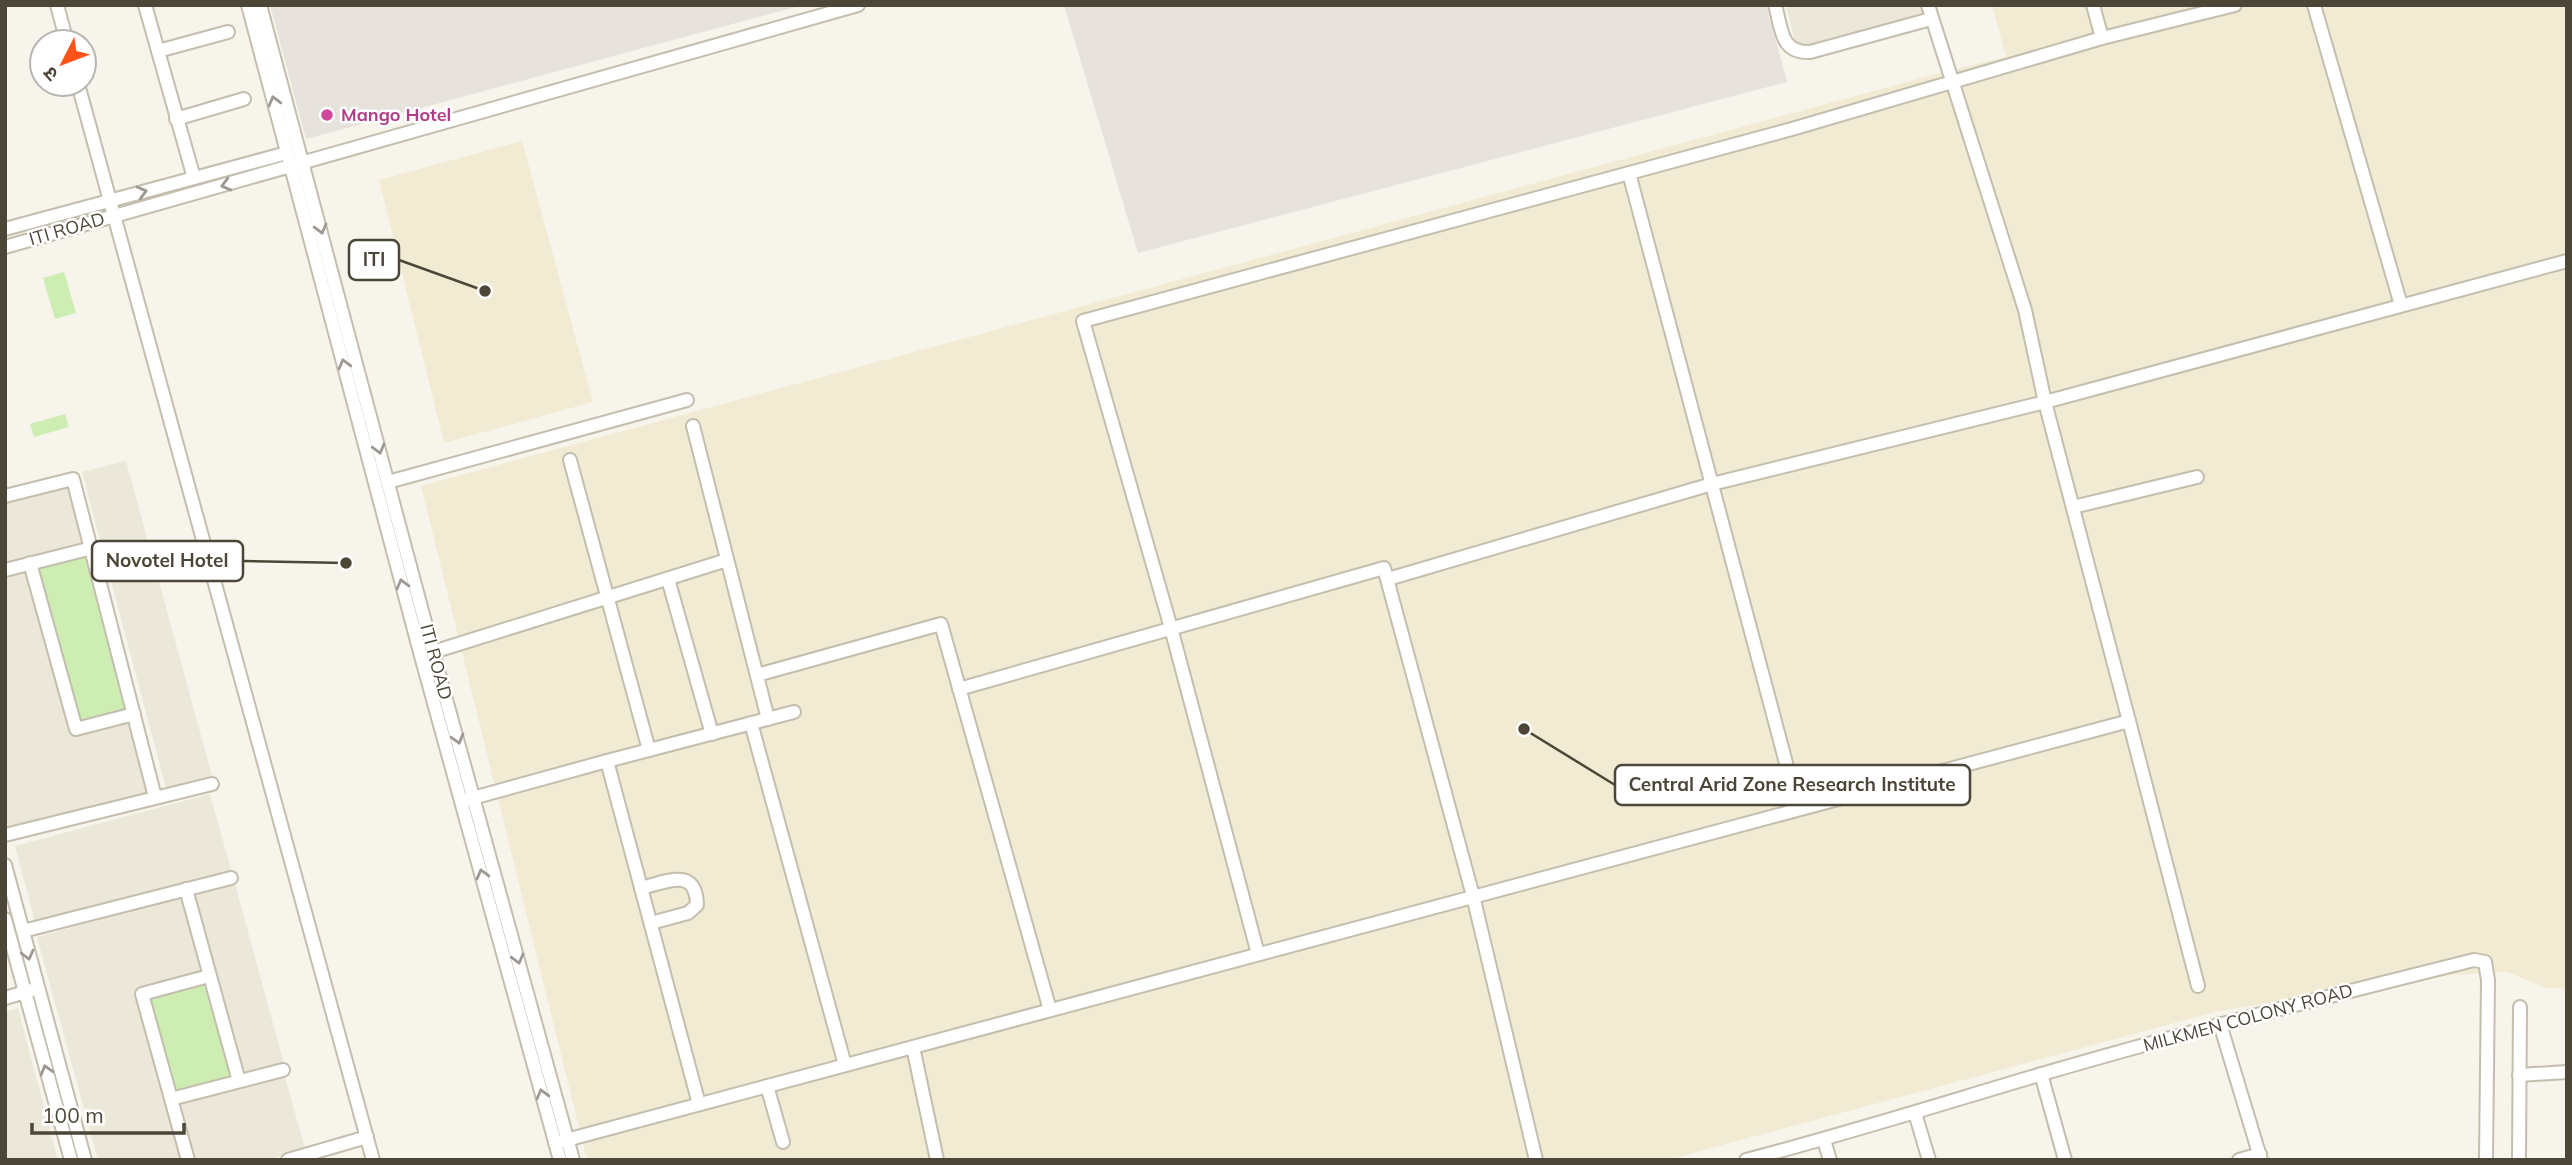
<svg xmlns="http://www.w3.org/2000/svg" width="2572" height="1165" viewBox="0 0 2572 1165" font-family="Mulish,'Noto Sans Devanagari',sans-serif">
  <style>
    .residential { fill: #ebe7d9 }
    .industrial { fill: #e7e3dc }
    .education { fill: #f1ebd4 }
    .green { fill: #cdedb2 }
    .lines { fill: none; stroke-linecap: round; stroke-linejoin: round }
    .minor-casing { stroke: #c3bead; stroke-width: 16 }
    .minor { stroke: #fff; stroke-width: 12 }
    .oneway { stroke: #9d9992 }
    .hotel-dot { fill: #d1479c; stroke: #fff; stroke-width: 2.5 }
    .labels { text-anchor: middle; stroke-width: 5; stroke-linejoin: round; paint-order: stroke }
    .hotel-label { font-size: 18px; font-weight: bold; fill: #b23c85; stroke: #fff; text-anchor: start }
    .street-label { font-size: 18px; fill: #4c4638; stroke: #fff }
    .leader { fill: none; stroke: #4c4638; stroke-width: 2.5 }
    .callout-dot { fill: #4c4638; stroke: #fff; stroke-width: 2.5 }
    .callout { fill: #fff; stroke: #4c4638; stroke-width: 2.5 }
    .callout-label { font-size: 19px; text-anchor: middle; font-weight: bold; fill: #4c4638 }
  </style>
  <rect width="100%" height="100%" fill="#f7f4eb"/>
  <g class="residential">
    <path d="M 1786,5 L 1936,5 L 1938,14 L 1798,55 Z"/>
    <path d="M 126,461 L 212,776 L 166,788 L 82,472 Z"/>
    <path d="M 71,485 L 87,543 L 5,565 L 5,502 Z"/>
    <path d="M 26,569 L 70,734 L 129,719 L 149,793 L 9,830 L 5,817 L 5,574 Z"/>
    <path d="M 210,794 L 231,870 L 35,922 L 15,846 Z"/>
    <path d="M 235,884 L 284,1064 L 243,1076 L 193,895 Z"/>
    <path d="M 182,897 L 203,971 L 137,990 L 184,1160 L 98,1160 L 37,937 Z"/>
    <path d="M 18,1008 L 58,1160 L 5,1160 L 5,1012 Z"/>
    <path d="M 284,1073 L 305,1149 L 267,1160 L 196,1160 L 180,1101 Z"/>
  </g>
  <g class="industrial">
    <path d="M 270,5 L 803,5 L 306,139 Z"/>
    <path d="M 1064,5 L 1766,5 L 1787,82 L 1138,253 Z"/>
  </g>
  <g class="education">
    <path d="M 1992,5 L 2567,5 L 2567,989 L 2546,988 L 2507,972 L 2452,975 L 2219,1011 L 1667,1160 L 587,1160 L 421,486 L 1951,70 L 2006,57 Z"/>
    <path d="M 522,141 L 593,402 L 444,443 L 379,180 Z"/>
  </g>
  <g class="green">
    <path d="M 64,272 L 76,313 L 55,319 L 43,278 Z"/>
    <path d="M 65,414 L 69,427 L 34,437 L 30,424 Z"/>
    <path d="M 86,552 L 130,712 L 80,726 L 36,566 Z"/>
    <path d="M 203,981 L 231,1077 L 177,1093 L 149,997 Z"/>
  </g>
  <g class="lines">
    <defs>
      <g id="minor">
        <path d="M 57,5 L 67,42"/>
        <path d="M 145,5 L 194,178"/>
        <path d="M 248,5 L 421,656 L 560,1160"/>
        <path d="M 260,5 L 433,652 L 573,1160"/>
        <path d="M 1775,5 C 1782,29 1780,53 1810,52 L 1931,19"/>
        <path d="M 1928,5 L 2025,310 L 2045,402 L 2129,721"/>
        <path d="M 2093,5 L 2102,38"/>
        <path d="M 2314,5 L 2401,305"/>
        <path d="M 158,51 L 228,32"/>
        <path d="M 78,84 L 373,1160"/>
        <path d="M 176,119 L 244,99"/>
        <path d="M 1629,173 L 1798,808"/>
        <path d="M 5,229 L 287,153"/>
        <path d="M 5,247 L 858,5"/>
        <path d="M 693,426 L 768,719"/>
        <path d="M 570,460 L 649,750"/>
        <path d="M 388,482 L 687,400"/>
        <path d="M 5,496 L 73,479 L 155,797"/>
        <path d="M 2073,507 L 2197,477"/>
        <path d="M 30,563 L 76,729 L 134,714"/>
        <path d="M 5,570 L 92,548"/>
        <path d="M 668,579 L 712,734"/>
        <path d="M 1388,579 L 1712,484 L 2045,402 L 2567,261"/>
        <path d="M 433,652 L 727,560"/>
        <path d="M 757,675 L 941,624 L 1050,1010"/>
        <path d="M 959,689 L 1384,568 L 1473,896 L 1536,1160"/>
        <path d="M 751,723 L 845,1065"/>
        <path d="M 469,799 L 607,761"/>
        <path d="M 5,835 L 212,784"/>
        <path d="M 5,865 L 85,1160"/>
        <path d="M 641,888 C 666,882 696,866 697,905 L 688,913 L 651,923"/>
        <path d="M 186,889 L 239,1081"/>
        <path d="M 5,919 L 71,1160"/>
        <path d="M 23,931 L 231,878"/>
        <path d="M 1258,954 L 1171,628 L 1083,321 L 1792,129 L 2102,38 L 2235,5"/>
        <path d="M 5,998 L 32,990"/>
        <path d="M 2220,1024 L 2261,1160"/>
        <path d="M 913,1047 L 937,1160"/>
        <path d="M 2041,1074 L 2065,1160"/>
        <path d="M 2519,1075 L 2567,1072"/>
        <path d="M 767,1086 L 783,1142"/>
        <path d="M 171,1099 L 283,1070"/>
        <path d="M 699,1104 L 607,761 L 794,712"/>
        <path d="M 1915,1113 L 1929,1160"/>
        <path d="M 1824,1140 L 1830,1160"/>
        <path d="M 555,1143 L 2129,721 L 2198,986"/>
        <path d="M 188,1160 L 142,994 L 209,976"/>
        <path d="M 288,1160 L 367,1137"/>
        <path d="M 1746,1160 C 1846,1134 1944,1103 2042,1074 C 2185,1032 2330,996 2474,960 L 2485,962 L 2488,980 L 2486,1158"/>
        <path d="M 2239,1160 L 2260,1154"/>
        <path d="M 2519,1160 L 2520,1007"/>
      </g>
    </defs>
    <use href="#minor" class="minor-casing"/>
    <use href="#minor" class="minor"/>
  </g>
  <defs><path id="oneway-chevron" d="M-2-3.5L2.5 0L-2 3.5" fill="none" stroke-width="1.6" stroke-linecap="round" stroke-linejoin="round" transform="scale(1.75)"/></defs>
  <g class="oneway">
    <use href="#oneway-chevron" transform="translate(274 101) rotate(-105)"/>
    <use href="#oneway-chevron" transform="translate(226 185) rotate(165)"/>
    <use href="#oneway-chevron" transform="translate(142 192) rotate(-15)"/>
    <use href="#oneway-chevron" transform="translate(321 229) rotate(75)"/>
    <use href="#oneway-chevron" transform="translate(344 364) rotate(-105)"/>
    <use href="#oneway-chevron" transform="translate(379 449) rotate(75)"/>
    <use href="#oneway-chevron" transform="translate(402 584) rotate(-105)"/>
    <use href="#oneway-chevron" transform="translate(458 739) rotate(74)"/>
    <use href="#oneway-chevron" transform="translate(482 874) rotate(-105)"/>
    <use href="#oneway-chevron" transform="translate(28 955) rotate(76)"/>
    <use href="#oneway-chevron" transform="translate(518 959) rotate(75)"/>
    <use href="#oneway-chevron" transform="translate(46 1070) rotate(-106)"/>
    <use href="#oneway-chevron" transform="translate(542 1094) rotate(-105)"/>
  </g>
  <circle class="hotel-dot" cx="327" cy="115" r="7"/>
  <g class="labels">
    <g class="hotel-label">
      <text x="341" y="121">Mango Hotel</text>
    </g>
    <g class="street-label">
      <text transform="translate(67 229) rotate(-16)" y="6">ITI ROAD</text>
      <text transform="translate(436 662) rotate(75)" y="6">ITI ROAD</text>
      <text transform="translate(2248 1018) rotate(-15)" y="6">MILKMEN COLONY ROAD</text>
    </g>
  </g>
  <path class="leader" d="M485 291L399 260M346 563L243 561M1524 729L1615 785"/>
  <g class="callout-dot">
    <circle cx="485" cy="291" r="7"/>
    <circle cx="346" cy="563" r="7"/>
    <circle cx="1524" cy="729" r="7"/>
  </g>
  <g class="callout">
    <rect x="349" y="240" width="50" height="40" rx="7"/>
    <rect x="92" y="541" width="151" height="40" rx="7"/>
    <rect x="1615" y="765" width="355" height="40" rx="7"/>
  </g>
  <g class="callout-label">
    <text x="374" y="266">ITI</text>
    <text x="167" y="567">Novotel Hotel</text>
    <text x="1792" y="791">Central Arid Zone Research Institute</text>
  </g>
  <rect width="2572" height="1165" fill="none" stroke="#4c4638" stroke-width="14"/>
  <g transform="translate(63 63) rotate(228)"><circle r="33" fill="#ffffff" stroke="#b7b5af" stroke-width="2"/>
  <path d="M0-5L12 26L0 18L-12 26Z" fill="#ff521a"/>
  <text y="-10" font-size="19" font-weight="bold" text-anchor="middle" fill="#4c4638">उ</text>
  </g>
  <path d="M32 1123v10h152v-10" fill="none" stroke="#4c4638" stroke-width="3.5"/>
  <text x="42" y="1123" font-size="21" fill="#4c4638" stroke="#ffffff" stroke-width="5" paint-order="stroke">100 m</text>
</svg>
